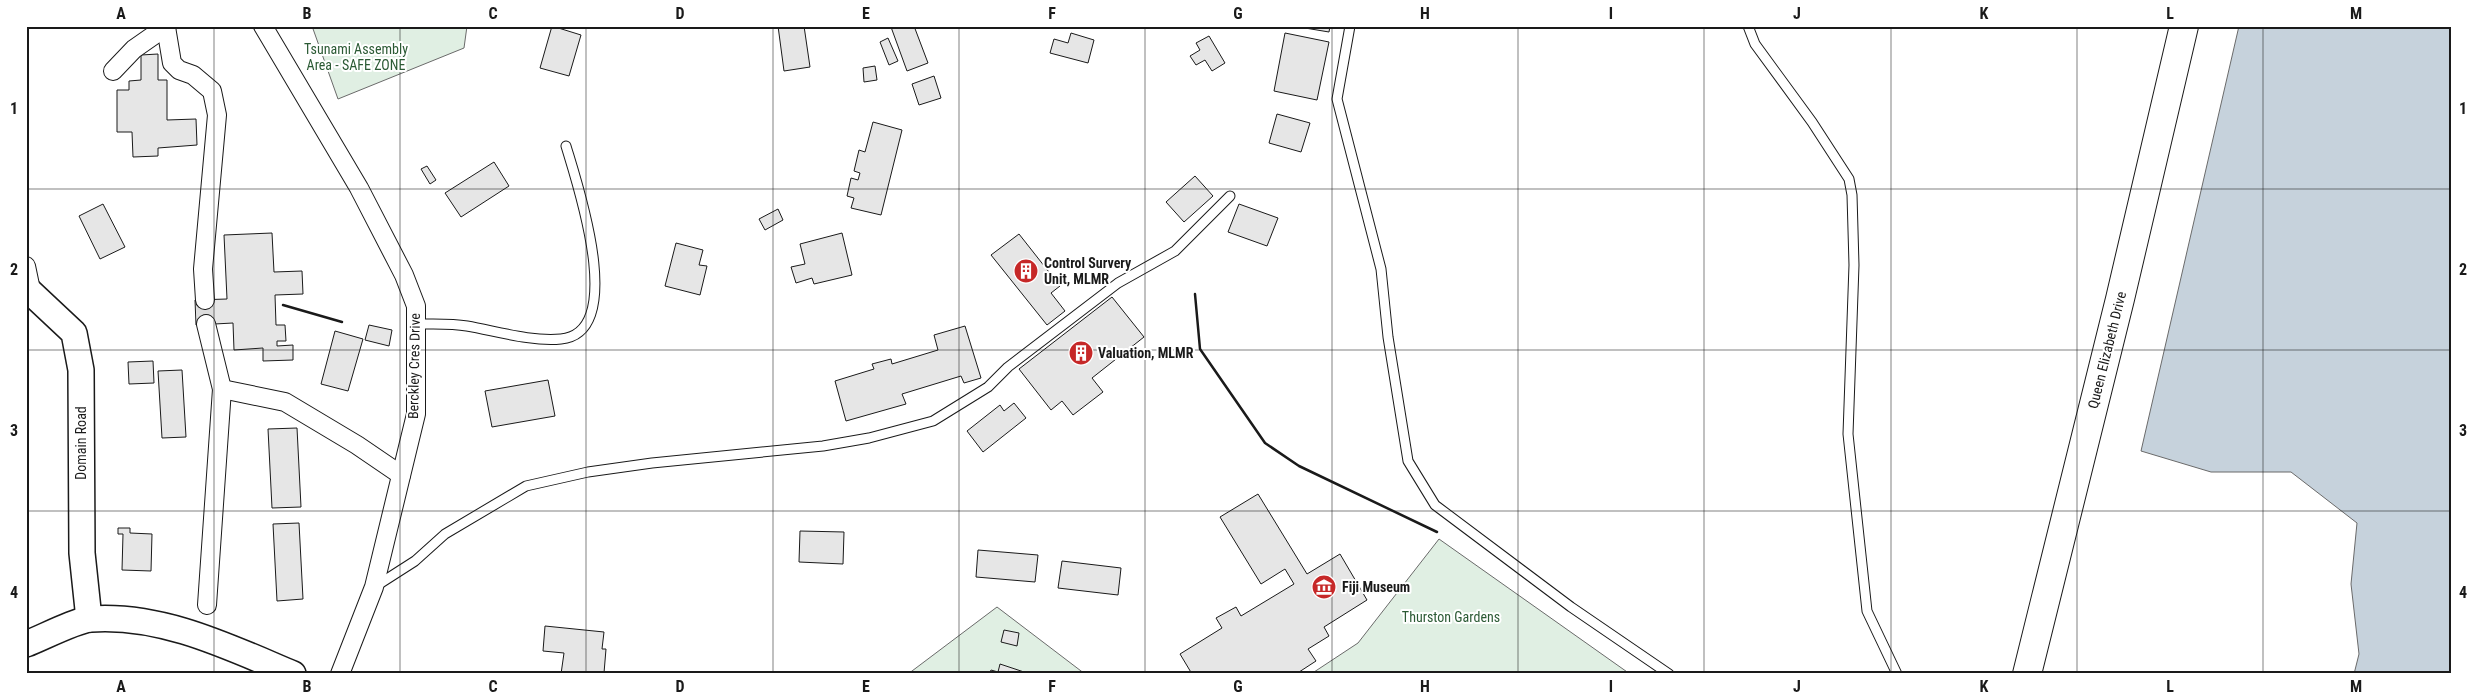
<svg xmlns="http://www.w3.org/2000/svg" width="2477" height="700" viewBox="0 0 2477 700" font-family="'Roboto Condensed',sans-serif">
  <style>
    .green { fill: #e0efe3; stroke: #6a6a6a }
    .water { fill: #c6d2dc; stroke: #6a6a6a }
    .building { fill: #e6e6e6; stroke: #1a1a1a }
    .lines { fill: none; stroke-linecap: round; stroke-linejoin: round }
    .street-tunnel { stroke: #ddd; stroke-width: 18; stroke-dasharray: 18 9; stroke-linecap: butt }
    .lane-casing { stroke: #1a1a1a; stroke-width: 11 }
    .street-casing { stroke: #1a1a1a; stroke-width: 20 }
    .secondary-casing { stroke: #1a1a1a; stroke-width: 28 }
    .primary-casing { stroke: #1a1a1a; stroke-width: 30 }
    .lane { stroke: #fff; stroke-width: 9 }
    .street { stroke: #fff; stroke-width: 18 }
    .secondary { stroke: #fff; stroke-width: 25 }
    .primary { stroke: #fff; stroke-width: 28 }
    .wall { stroke: #1a1a1a; stroke-width: 2.5 }
    .grid { fill: none; stroke: #1a1a1a; stroke-width: 1; stroke-opacity: 0.55 }
    .labels { text-anchor: middle; stroke-width: 4; stroke-linejoin: round; paint-order: stroke }
    .park-label { font-size: 14px; fill: #2b5a34; stroke: #fff }
    .poi-label { font-size: 14px; font-weight: bold; fill: #1a1a1a; stroke: #fff; text-anchor: start }
    .street-label { font-size: 14px; fill: #1a1a1a; stroke: #fff }
    .neatline { fill: none; stroke: #1a1a1a; stroke-width: 2 }
    .grid-label { font-size: 16px; text-anchor: middle; font-weight: bold; fill: #1a1a1a }
  </style>
  <rect width="100%" height="100%" fill="#fff"/>
  <g class="green">
    <path d="M 312,26 L 467,26 L 464,48 L 338,99 Z"/>
    <path d="M 1439,539 L 1630,674 L 1311,674 L 1358,643 Z"/>
    <path d="M 997,607 L 1085,674 L 908,674 Z"/>
  </g>
  <path class="water" d="M 2239,26 L 2451,26 L 2451,674 L 2354,674 L 2359,654 L 2351,584 L 2357,523 L 2291,472 L 2211,472 L 2141,451 Z"/>
  <g class="building">
    <path d="M 552,26 L 581,35 L 569,76 L 540,68 Z"/>
    <path d="M 778,26 L 804,26 L 810,67 L 784,71 Z"/>
    <path d="M 894,26 L 914,26 L 928,63 L 907,71 L 891,27 Z"/>
    <path d="M 1293,26 L 1330,26 L 1329,32 Z"/>
    <path d="M 1071,33 L 1094,40 L 1088,63 L 1050,53 L 1054,39 L 1068,43 Z"/>
    <path d="M 1285,33 L 1329,42 L 1317,100 L 1274,91 Z"/>
    <path d="M 1209,36 L 1225,63 L 1212,71 L 1205,60 L 1196,65 L 1190,56 L 1200,50 L 1196,43 Z"/>
    <path d="M 888,38 L 898,61 L 889,65 L 880,42 Z"/>
    <path d="M 158,54 L 158,80 L 167,80 L 167,120 L 196,119 L 197,145 L 158,148 L 158,156 L 133,157 L 132,132 L 117,132 L 117,90 L 129,90 L 129,81 L 141,80 L 141,55 Z"/>
    <path d="M 875,66 L 877,80 L 864,82 L 863,68 Z"/>
    <path d="M 934,76 L 941,98 L 919,105 L 912,84 Z"/>
    <path d="M 1277,114 L 1310,123 L 1301,152 L 1269,143 Z"/>
    <path d="M 873,122 L 902,130 L 881,215 L 851,208 L 854,198 L 847,196 L 851,178 L 858,180 L 860,173 L 854,171 L 859,150 L 865,152 Z"/>
    <path d="M 494,162 L 509,186 L 461,217 L 445,193 Z"/>
    <path d="M 427,166 L 436,180 L 430,184 L 421,169 Z"/>
    <path d="M 1195,176 L 1213,196 L 1184,222 L 1166,202 Z"/>
    <path d="M 103,204 L 125,247 L 100,259 L 79,216 Z"/>
    <path d="M 1239,204 L 1278,218 L 1267,246 L 1228,232 Z"/>
    <path d="M 778,209 L 783,220 L 765,230 L 759,219 Z"/>
    <path d="M 272,233 L 274,272 L 302,271 L 303,294 L 275,295 L 276,325 L 285,325 L 286,341 L 277,341 L 277,346 L 293,345 L 293,360 L 263,361 L 263,348 L 234,350 L 233,323 L 196,325 L 195,300 L 227,299 L 224,235 Z"/>
    <path d="M 842,233 L 852,275 L 814,284 L 812,278 L 796,283 L 791,267 L 805,264 L 800,244 Z"/>
    <path d="M 1019,234 L 1060,286 L 1051,293 L 1065,311 L 1047,325 L 991,255 Z"/>
    <path d="M 676,243 L 703,250 L 699,265 L 707,266 L 700,295 L 665,286 Z"/>
    <path d="M 1112,297 L 1144,337 L 1092,378 L 1103,392 L 1073,415 L 1062,401 L 1051,410 L 1019,369 Z"/>
    <path d="M 369,325 L 392,330 L 389,346 L 365,340 Z"/>
    <path d="M 965,326 L 981,378 L 964,383 L 961,376 L 902,394 L 906,404 L 846,421 L 835,381 L 874,369 L 872,364 L 891,359 L 892,364 L 938,350 L 934,335 Z"/>
    <path d="M 335,331 L 363,339 L 348,391 L 321,384 Z"/>
    <path d="M 153,361 L 154,383 L 129,384 L 128,362 Z"/>
    <path d="M 182,370 L 186,437 L 162,438 L 158,371 Z"/>
    <path d="M 548,380 L 555,416 L 492,427 L 485,391 Z"/>
    <path d="M 1014,403 L 1026,418 L 983,452 L 967,431 L 1000,405 L 1004,411 Z"/>
    <path d="M 297,428 L 301,507 L 272,508 L 268,429 Z"/>
    <path d="M 1258,494 L 1307,574 L 1340,554 L 1367,600 L 1324,627 L 1329,636 L 1308,649 L 1316,661 L 1296,674 L 1192,674 L 1180,654 L 1222,628 L 1216,618 L 1236,607 L 1241,616 L 1294,584 L 1285,569 L 1261,584 L 1220,517 Z"/>
    <path d="M 299,523 L 303,599 L 277,601 L 273,524 Z"/>
    <path d="M 118,528 L 130,528 L 130,533 L 152,534 L 151,571 L 122,570 L 123,534 L 118,534 Z"/>
    <path d="M 800,531 L 844,532 L 843,564 L 799,562 Z"/>
    <path d="M 978,550 L 1038,555 L 1035,582 L 976,577 Z"/>
    <path d="M 1062,561 L 1121,568 L 1118,595 L 1058,588 Z"/>
    <path d="M 545,626 L 604,632 L 602,649 L 606,649 L 604,673 L 611,674 L 561,674 L 564,653 L 543,651 Z"/>
    <path d="M 1004,630 L 1019,633 L 1017,646 L 1001,642 Z"/>
    <path d="M 1000,664 L 1030,674 L 989,674 L 991,670 L 998,672 Z"/>
  </g>
  <g class="lines">
    <path class="street-tunnel" d="M 205,300 L 206,324"/>
    <defs>
      <g id="lane">
        <path d="M 1350,26 L 1337,99 L 1381,269 L 1388,337 L 1408,461 L 1435,505 L 1571,607 L 1669,674"/>
        <path d="M 1748,26 L 1755,44 L 1812,122 L 1849,179 L 1852,195 L 1854,265 L 1848,434 L 1867,611 L 1897,674"/>
        <path d="M 417,324 C 433,324 451,323 467,326 C 496,331 532,342 561,339 C 628,333 577,183 566,146"/>
        <path d="M 376,586 L 415,561 L 445,534 L 526,486 L 588,472 L 652,463 L 823,446 L 869,438 L 933,421 L 988,387 L 1008,367 L 1118,283 L 1175,251 L 1230,196"/>
      </g>
      <g id="street">
        <path d="M 263,26 L 359,188 L 404,275 L 416,306 L 416,414 L 374,587 L 340,674"/>
        <path d="M 166,27 L 172,63 L 179,70 L 193,75 L 212,91 L 217,115 L 203,269 L 205,300"/>
        <path d="M 113,71 L 134,49 L 167,26"/>
        <path d="M 26,266 L 31,290"/>
        <path d="M 206,324 L 222,389 L 207,605"/>
        <path d="M 222,389 L 285,402 L 357,445 L 401,475"/>
      </g>
      <g id="secondary">
        <path d="M 26,288 L 74,333 L 81,370 L 82,553 L 89,619"/>
        <path d="M 26,644 C 42,638 76,620 91,619 C 162,614 229,647 293,674"/>
      </g>
      <path id="primary" d="M 2027,674 L 2120,299 L 2184,26"/>
    </defs>
    <use href="#lane" class="lane-casing"/>
    <use href="#street" class="street-casing"/>
    <use href="#secondary" class="secondary-casing"/>
    <use href="#primary" class="primary-casing"/>
    <use href="#lane" class="lane"/>
    <use href="#street" class="street"/>
    <use href="#secondary" class="secondary"/>
    <use href="#primary" class="primary"/>
    <g class="wall">
      <path d="M 1195,294 L 1200,349 L 1265,443 L 1299,466 L 1437,532"/>
      <path d="M 283,305 L 342,322"/>
    </g>
  </g>
  <path class="grid" d="M 214,26 L 214,674M 400,26 L 400,674M 586,26 L 586,674M 773,26 L 773,674M 959,26 L 959,674M 1145,26 L 1145,674M 1332,26 L 1332,674M 1518,26 L 1518,674M 1704,26 L 1704,674M 1891,26 L 1891,674M 2077,26 L 2077,674M 2263,26 L 2263,674M 26,189 L 2451,189M 26,350 L 2451,350M 26,511 L 2451,511"/>
  <defs>
    <symbol id="building-disc" viewBox="-11 -11 22 22"><circle r="9.5" fill="#c62828" stroke="#fff"/><path d="M-4-6H4V6H1V3H-1V6H-4ZM-2.5-4.3h1.7v1.8h-1.7ZM.8-4.3h1.7v1.8H.8ZM-2.5-1h1.7V.8h-1.7ZM.8-1h1.7V.8H.8Z" fill="#fff"/></symbol>
    <symbol id="museum-disc" viewBox="-11 -11 22 22"><circle r="9.5" fill="#c62828" stroke="#fff"/><path d="M0-6L6-3V-2H-6V-3ZM-5-1h2V3h-2ZM-1-1h2V3h-2ZM3-1h2V3H3ZM-6 4H6V6H-6Z" fill="#fff"/></symbol>
  </defs>
  <g fill-rule="evenodd">
    <use href="#building-disc" x="1012" y="257" width="28" height="28"/>
    <use href="#building-disc" x="1067" y="339" width="28" height="28"/>
    <use href="#museum-disc" x="1310" y="573" width="28" height="28"/>
  </g>
  <g class="labels">
    <g class="park-label">
      <text x="356" y="54">Tsunami Assembly<tspan x="356" dy="16">Area - SAFE ZONE</tspan></text>
      <text x="1451" y="622">Thurston Gardens</text>
    </g>
    <g class="poi-label">
      <text x="1044" y="268">Control Survery<tspan x="1044" dy="16">Unit, MLMR</tspan></text>
      <text x="1098" y="358">Valuation, MLMR</text>
      <text x="1342" y="592">Fiji Museum</text>
    </g>
    <g class="street-label">
      <text transform="translate(2107 350) rotate(-76)" y="5">Queen Elizabeth Drive</text>
      <text transform="translate(414 366) rotate(-89)" y="5">Berckley Cres Drive</text>
      <text transform="translate(81 443) rotate(-90)" y="5">Domain Road</text>
    </g>
  </g>
  <rect width="2477" height="700" fill="none" stroke="#ffffff" stroke-width="55"/>
  <rect x="28" y="28" width="2422" height="644" class="neatline"/>
  <g class="grid-label">
    <text x="121" y="19">A</text>
    <text x="307" y="19">B</text>
    <text x="493" y="19">C</text>
    <text x="680" y="19">D</text>
    <text x="866" y="19">E</text>
    <text x="1052" y="19">F</text>
    <text x="1238" y="19">G</text>
    <text x="1425" y="19">H</text>
    <text x="1611" y="19">I</text>
    <text x="1797" y="19">J</text>
    <text x="1984" y="19">K</text>
    <text x="2170" y="19">L</text>
    <text x="2356" y="19">M</text>
    <text x="14" y="114">1</text>
    <text x="2463" y="114">1</text>
    <text x="14" y="275">2</text>
    <text x="2463" y="275">2</text>
    <text x="14" y="436">3</text>
    <text x="2463" y="436">3</text>
    <text x="14" y="598">4</text>
    <text x="2463" y="598">4</text>
    <text x="121" y="692">A</text>
    <text x="307" y="692">B</text>
    <text x="493" y="692">C</text>
    <text x="680" y="692">D</text>
    <text x="866" y="692">E</text>
    <text x="1052" y="692">F</text>
    <text x="1238" y="692">G</text>
    <text x="1425" y="692">H</text>
    <text x="1611" y="692">I</text>
    <text x="1797" y="692">J</text>
    <text x="1984" y="692">K</text>
    <text x="2170" y="692">L</text>
    <text x="2356" y="692">M</text>
  </g>
</svg>
